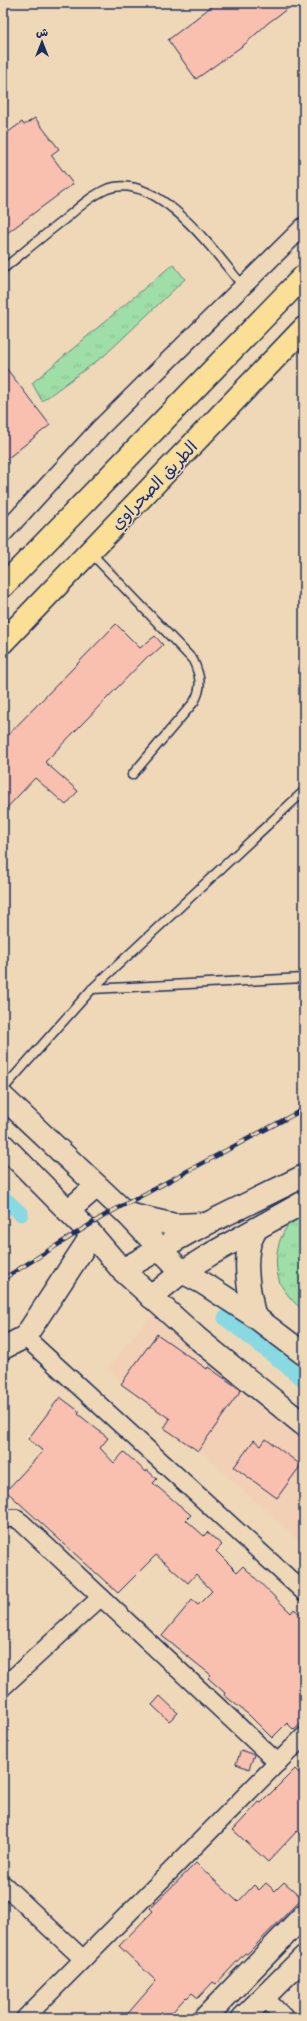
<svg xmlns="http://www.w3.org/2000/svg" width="307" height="2021" viewBox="0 0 307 2021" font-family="'Indie Flower','Playpen Sans Arabic',sans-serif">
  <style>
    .built { fill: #f2d0b5 }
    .grass { fill: url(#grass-tufts); stroke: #5d8682 }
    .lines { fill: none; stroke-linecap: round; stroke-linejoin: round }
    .canal { stroke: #88d9e2; stroke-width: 15 }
    .building { fill: #f9bfaf; stroke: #1b2f5e }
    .lane-casing { stroke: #1b2f5e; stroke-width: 11 }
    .street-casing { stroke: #1b2f5e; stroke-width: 20 }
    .secondary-casing { stroke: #1b2f5e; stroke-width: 25 }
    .highway-casing { stroke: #1b2f5e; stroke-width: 25 }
    .lane { stroke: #efd8b7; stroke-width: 8 }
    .street { stroke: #efd8b7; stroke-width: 17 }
    .secondary { stroke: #efd8b7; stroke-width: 22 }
    .highway { stroke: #fbdf96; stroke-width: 22 }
    .rail-casing { stroke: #1b2f5e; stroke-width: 4.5 }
    .rail { stroke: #efd8b7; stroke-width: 3; stroke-dasharray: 9; stroke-linecap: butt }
    .labels { text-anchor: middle; stroke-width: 3; stroke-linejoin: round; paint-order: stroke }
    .street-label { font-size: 17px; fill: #1b2f5e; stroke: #efd8b7 }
  </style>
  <defs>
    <pattern id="grass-tufts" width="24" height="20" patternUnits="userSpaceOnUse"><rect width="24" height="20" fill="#9fdea6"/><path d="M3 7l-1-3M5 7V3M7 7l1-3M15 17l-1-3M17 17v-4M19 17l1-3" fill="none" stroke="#88bf91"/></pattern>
  </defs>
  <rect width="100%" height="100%" fill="#efd8b7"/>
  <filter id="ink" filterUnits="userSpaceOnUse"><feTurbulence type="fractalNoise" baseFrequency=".025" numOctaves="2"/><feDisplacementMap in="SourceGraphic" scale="8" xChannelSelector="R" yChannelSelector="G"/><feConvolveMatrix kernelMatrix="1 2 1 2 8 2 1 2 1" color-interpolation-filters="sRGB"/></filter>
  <g filter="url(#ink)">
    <path class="built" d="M 163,1302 L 304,1416 L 304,1545 L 107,1368 Z"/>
    <g class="grass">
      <path d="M 173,264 L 185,279 L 105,355 L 42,401 L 32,383 Z"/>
      <path d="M 304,1212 L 304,1311 C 296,1305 284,1292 280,1283 C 271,1258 279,1224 304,1212 Z"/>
    </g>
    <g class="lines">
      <g class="canal">
        <path d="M 3,1197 L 21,1214"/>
        <path d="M 225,1318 L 304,1380"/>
      </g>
    </g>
    <g class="building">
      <path d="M 216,3 L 295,3 L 268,23 L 245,44 L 196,79 L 168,40 Z"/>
      <path d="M 35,118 L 59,149 L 51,155 L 73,184 L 3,236 L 3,136 L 22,122 L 24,125 Z"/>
      <path d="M 3,364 L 50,425 L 3,462 Z"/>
      <path d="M 116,624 L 140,648 L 155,636 L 163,645 L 150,657 L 148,656 L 45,762 L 78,791 L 66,805 L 35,778 L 3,812 L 3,740 Z"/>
      <path d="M 157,1334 L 207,1369 L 208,1367 L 241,1390 L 198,1451 L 164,1428 L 170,1419 L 121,1384 Z"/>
      <path d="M 60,1397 L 80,1412 L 78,1414 L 108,1438 L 100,1448 L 114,1463 L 124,1452 L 146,1472 L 147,1470 L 157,1479 L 153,1483 L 191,1515 L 186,1520 L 204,1536 L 207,1532 L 222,1545 L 216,1551 L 237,1572 L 243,1566 L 291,1613 L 294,1609 L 304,1617 L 304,1721 L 294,1730 L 287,1723 L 272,1738 L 249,1715 L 224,1695 L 225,1693 L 208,1678 L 211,1675 L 162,1636 L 192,1600 L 198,1605 L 212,1591 L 196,1574 L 188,1583 L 156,1555 L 118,1593 L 6,1491 L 43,1451 L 28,1439 Z"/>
      <path d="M 266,1439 L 301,1465 L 277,1498 L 234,1467 L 254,1440 L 261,1446 Z"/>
      <path d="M 160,1696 L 178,1713 L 169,1721 L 152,1705 Z"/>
      <path d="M 241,1750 L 254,1755 L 249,1769 L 236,1764 Z"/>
      <path d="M 295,1769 L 304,1778 L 304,1838 L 297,1831 L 268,1862 L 233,1830 L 259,1802 L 261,1803 Z"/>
      <path d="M 196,1863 L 238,1902 L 254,1885 L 259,1890 L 266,1883 L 275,1891 L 284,1882 L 302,1898 L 247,1954 L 245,1953 L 216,1984 L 213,1982 L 198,1998 L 192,1993 L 187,1998 L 186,1997 L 167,2018 L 124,2018 L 156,1981 L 119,1946 L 153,1911 L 150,1908 Z"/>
    </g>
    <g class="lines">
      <defs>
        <g id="lane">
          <path d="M 3,269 C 24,252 44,235 65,219 C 78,208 91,196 107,189 C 158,170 215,253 243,286"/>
          <path d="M 90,552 L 193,660 C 200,675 203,687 194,702 L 132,775"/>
          <path d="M 92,989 L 304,978"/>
          <path d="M 3,1089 L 92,989 L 304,791"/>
        </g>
        <g id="street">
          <path d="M 3,534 L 100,428 L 304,226"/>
          <path d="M 25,1337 L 304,1592"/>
          <path d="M 3,1519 L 15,1518 L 21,1522 L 278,1763"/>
          <path d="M 3,1687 L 101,1597"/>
          <path d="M 3,1884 L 83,1959"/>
          <path d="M 264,1997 L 285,2018"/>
          <path d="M 25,2018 L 304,1736"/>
        </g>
        <g id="secondary">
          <path d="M 3,1097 L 127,1214 L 182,1272 L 203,1283 L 254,1316 L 304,1354"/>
          <path d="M 3,1145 L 92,1235 L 122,1270 L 197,1338 L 304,1425"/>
          <path d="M 68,1211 L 97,1186"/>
          <path d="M 127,1214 L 175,1225 L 201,1224"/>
          <path d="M 122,1270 L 190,1232 L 304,1176"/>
          <path d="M 151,1297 L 182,1272 L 211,1254 L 304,1202"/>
          <path d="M 254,1316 C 250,1294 244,1269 249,1246 C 250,1240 254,1234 256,1229"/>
          <path d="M 3,1348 L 25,1337 L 92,1235"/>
          <path d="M 205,2018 L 304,1915"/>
          <path d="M 243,2018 L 304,1957"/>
        </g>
        <g id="highway">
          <path d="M 3,586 L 304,276"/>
          <path d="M 3,642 L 304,328"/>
        </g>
      </defs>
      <use href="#lane" class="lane-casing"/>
      <use href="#street" class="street-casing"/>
      <use href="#secondary" class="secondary-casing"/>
      <use href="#highway" class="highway-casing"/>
      <use href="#lane" class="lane"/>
      <use href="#street" class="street"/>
      <use href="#secondary" class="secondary"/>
      <use href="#highway" class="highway"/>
      <defs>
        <path id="rail" d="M 3,1279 L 107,1214 L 304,1109"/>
      </defs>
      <use href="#rail" class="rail-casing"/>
      <use href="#rail" class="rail"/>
    </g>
  </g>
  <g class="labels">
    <g class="street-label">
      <text transform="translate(154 485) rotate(-46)" y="6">الطريق الصحراوي</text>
    </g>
  </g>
  <rect width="307" height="2021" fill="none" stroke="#efd8b7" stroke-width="16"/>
  <rect x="8" y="8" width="291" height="2005" fill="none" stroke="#1b2f5e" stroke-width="1.5" filter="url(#ink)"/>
  <g transform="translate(42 42)" stroke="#efd8b7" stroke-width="3" paint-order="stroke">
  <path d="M0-3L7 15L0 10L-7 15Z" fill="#1b2f5e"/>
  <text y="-6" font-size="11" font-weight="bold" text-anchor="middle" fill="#1b2f5e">ش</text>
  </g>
</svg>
